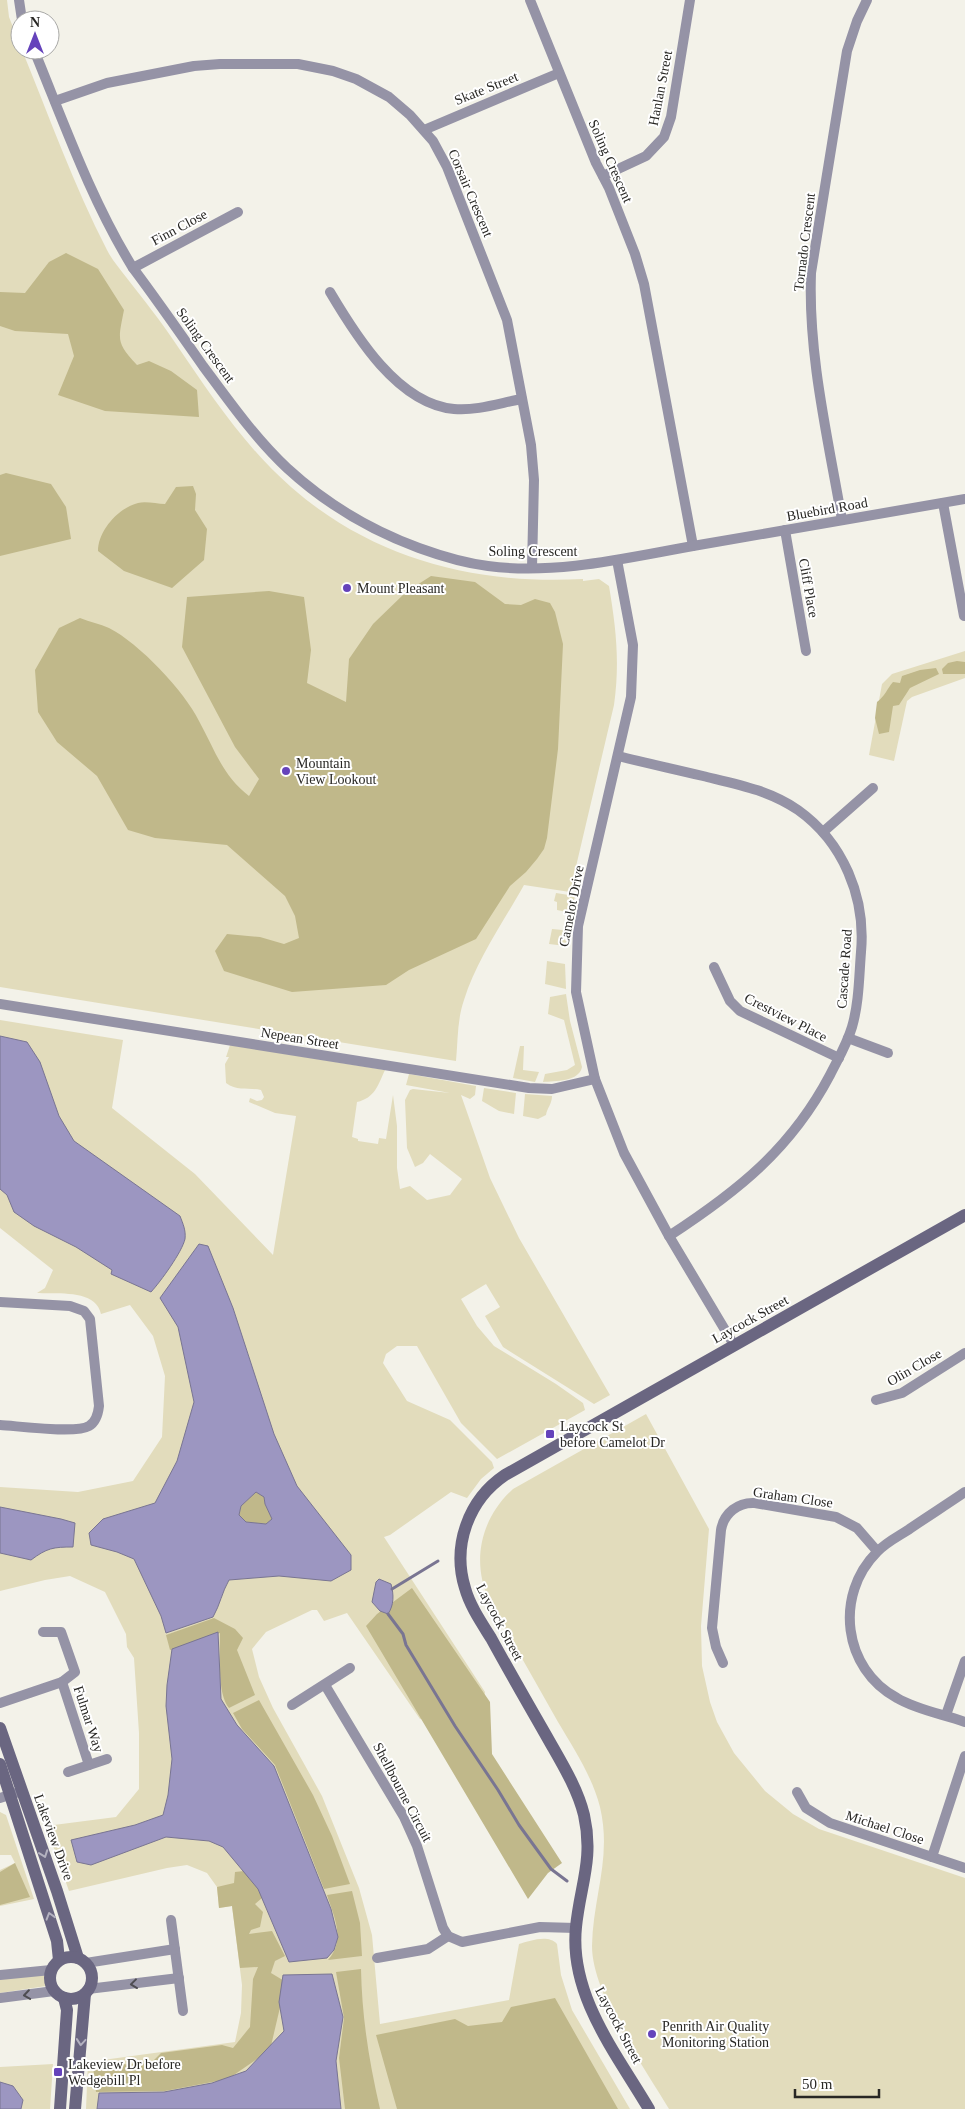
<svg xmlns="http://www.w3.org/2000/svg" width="965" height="2109" viewBox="0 0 965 2109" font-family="'Times New Roman',serif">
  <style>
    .green { fill: #e2dcbc }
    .forest { fill: #c0b88a }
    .water { fill: #9c96c1; stroke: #797592; fill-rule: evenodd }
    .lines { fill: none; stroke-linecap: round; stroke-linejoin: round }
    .stream { stroke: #797592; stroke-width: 3 }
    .street { stroke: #9593a6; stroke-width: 10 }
    .secondary { stroke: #6a6681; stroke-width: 12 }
    .oneway { stroke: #b4b2c0 }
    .oneway2 { stroke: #4e4d52 }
    .poi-dot { fill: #6543bb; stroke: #fff; stroke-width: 2 }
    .labels { text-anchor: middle; stroke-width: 4; stroke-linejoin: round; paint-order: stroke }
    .street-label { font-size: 14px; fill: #282724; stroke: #fff }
    .poi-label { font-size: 14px; fill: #282724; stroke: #fff; text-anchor: start }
  </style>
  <rect width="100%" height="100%" fill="#f3f2e9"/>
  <g class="green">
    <path d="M 0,0 L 7,0 L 9,17 L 20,45 L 20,50 L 22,50 C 49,116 74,186 107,250 C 112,260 120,269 126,277 C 143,299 161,321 176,344 C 210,394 245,447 291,487 C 373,559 476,585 583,579 L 583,581 L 599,579 L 609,586 C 616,628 620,662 614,705 L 570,892 L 524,885 C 504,921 476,961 464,1000 C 457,1020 458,1041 456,1061 L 0,987 Z"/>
    <path d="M 965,651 L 965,678 L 912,697 L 907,701 L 894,761 L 869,755 L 882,684 L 892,674 Z"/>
    <path d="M 556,893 L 575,896 L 571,913 L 557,910 L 557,902 L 554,901 Z"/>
    <path d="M 564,928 L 568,928 L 566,946 L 549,944 L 552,929 L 563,930 Z"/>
    <path d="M 547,961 L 565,964 L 566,989 L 545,984 Z"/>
    <path d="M 566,994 L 570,1021 L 582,1067 C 579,1082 555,1081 543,1082 L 545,1074 L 567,1070 L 575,1065 L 564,1020 L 548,1014 L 550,997 Z"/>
    <path d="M 0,1020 L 123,1040 L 112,1108 L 195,1174 L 273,1255 L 296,1116 L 275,1113 L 249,1102 L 250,1098 L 257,1101 L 262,1100 L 264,1097 L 261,1090 C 248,1087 238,1092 226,1083 L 225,1064 L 229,1057 L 226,1057 L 230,1045 L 385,1070 C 378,1085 375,1098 357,1102 L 352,1137 L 358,1139 L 358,1141 L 378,1144 L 379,1138 L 386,1139 L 393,1095 L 397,1126 L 397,1168 L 400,1189 L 410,1186 L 427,1200 L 450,1195 L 462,1179 L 430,1154 L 423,1163 L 415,1167 L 407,1148 L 405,1100 L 410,1090 L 413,1089 L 450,1093 L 406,1085 L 409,1074 L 476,1086 L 475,1095 L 470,1099 L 461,1095 L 490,1178 L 519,1238 L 610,1395 L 594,1404 L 503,1347 L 485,1316 L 500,1307 L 486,1284 L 461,1299 L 477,1326 L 494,1346 L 556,1384 L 583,1403 L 585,1410 L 497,1459 L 461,1423 L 417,1346 L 397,1346 L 386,1354 L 383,1363 L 407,1401 L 450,1420 L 492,1462 L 494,1468 L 481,1479 L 467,1498 L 451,1492 L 390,1535 L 384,1537 L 485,1692 L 480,1728 L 420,1719 L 347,1613 L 324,1621 L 317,1610 L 312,1610 L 266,1632 L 252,1649 L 259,1677 L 273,1708 L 322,1796 L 359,1888 L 372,1935 L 380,2024 L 509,2000 L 519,1944 C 530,1941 548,1934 557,1944 L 561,1975 L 572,2010 L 630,2109 L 86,2109 L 88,2062 L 235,2042 L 241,2013 L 242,1985 L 232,1906 L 219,1908 L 217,1887 L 207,1873 L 187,1865 L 167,1868 L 69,1891 L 46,1826 L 116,1817 L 139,1789 L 139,1733 L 134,1658 L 127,1647 L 126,1634 L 105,1592 L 70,1576 L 45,1580 L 0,1591 L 0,1487 L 78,1492 L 133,1481 L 162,1437 L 165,1376 L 153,1336 L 130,1305 L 101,1314 C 96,1289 57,1294 37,1293 L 45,1288 L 53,1270 L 0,1228 Z"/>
    <path d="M 520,1046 L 524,1046 L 523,1070 L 539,1072 L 535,1082 L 513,1078 Z"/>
    <path d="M 484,1088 L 516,1093 L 514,1114 L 499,1111 L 482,1101 Z"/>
    <path d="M 525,1094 L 552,1096 C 552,1104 547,1108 546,1115 L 538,1119 L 523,1116 Z"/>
    <path d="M 646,1414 L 709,1529 L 701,1626 L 702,1666 L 710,1702 L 717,1722 L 734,1753 L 765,1791 L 793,1814 L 819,1829 L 965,1878 L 965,2109 L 669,2109 C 644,2067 592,1994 592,1946 C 593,1896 612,1858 600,1807 C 592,1776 574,1749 558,1722 C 535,1681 512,1641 489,1600 C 471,1561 481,1518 513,1489 Z"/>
    <path d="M 0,1812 L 6,1815 L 34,1899 L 0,1906 L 0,1870 L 15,1863 L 11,1855 L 0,1855 Z"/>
    <path d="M 44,1973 L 46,1986 L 0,1993 L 0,1978 Z"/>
    <path d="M 53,2064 L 50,2109 L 21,2109 L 23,2100 L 13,2086 L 0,2082 L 0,2067 Z"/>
  </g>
  <g class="forest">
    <path d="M 66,253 L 98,269 L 124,310 C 118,341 116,342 137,365 L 149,361 L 171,371 L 197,390 L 199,417 L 105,411 L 58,395 L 74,356 L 68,334 L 15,331 L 0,326 L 0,292 L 25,293 L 49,262 Z"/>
    <path d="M 6,473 L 51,484 L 66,507 L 71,539 L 0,556 L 0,475 Z"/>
    <path d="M 193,486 L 196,494 L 195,510 L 207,529 L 204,560 L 172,588 L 124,571 L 98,551 C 98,531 118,508 138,503 C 146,501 157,504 165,504 L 176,487 Z"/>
    <path d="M 431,576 L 475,582 L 505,604 L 521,605 L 535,599 L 550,603 L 555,612 L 563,644 L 558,749 L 547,838 L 544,849 L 537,859 L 526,872 L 510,886 L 476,939 L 409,970 L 386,985 L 292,992 L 224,971 L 215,951 L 227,934 L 260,937 L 284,944 L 299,938 L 295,916 L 285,896 L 227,845 L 155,838 L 128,830 L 97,776 L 57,742 L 38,712 L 35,670 L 59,628 L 80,618 C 90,622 100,624 109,628 C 139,643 185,692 199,721 C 215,750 222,775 249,796 L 259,779 L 235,747 L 182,647 L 187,597 L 269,591 L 304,597 L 311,650 L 307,683 L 346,702 L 349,659 L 373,624 L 406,592 Z"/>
    <path d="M 957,661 L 965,662 L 965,674 L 943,674 L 942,669 L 948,663 Z"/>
    <path d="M 936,668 L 939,674 L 910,688 L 899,705 L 893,706 L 889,732 L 879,734 L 875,718 L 877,702 C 885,696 887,689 893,682 L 900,683 L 902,676 L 920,670 Z"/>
    <path d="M 256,1492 L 264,1496 L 265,1504 L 272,1519 L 266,1524 L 246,1522 L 239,1515 L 241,1506 Z"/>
    <path d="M 412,1588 L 490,1702 L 492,1754 L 562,1863 L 548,1873 L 528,1899 L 366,1626 L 377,1614 Z"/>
    <path d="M 214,1618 L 235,1629 L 243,1638 L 237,1650 L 255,1695 L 229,1708 C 217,1694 220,1653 220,1633 L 170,1650 L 166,1635 Z"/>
    <path d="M 259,1700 L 313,1795 L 332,1836 L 350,1884 L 324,1889 L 275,1765 L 242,1729 L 233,1713 Z"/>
    <path d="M 15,1863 L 30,1897 L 0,1905 L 0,1872 Z"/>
    <path d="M 244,1871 L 257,1883 L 262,1898 L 255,1904 L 263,1912 L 260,1927 L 251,1930 L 249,1934 L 272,1931 L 285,1956 L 275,1961 L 271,1973 L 286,1982 L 270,2050 L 228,2079 L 165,2091 L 96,2092 L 93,2066 L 151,2063 L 161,2053 L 222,2045 L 233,2048 L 250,2027 L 253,1979 L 258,1967 L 240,1968 L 232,1906 L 219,1908 L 217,1887 L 234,1883 L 235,1872 Z"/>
    <path d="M 352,1891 L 360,1923 L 362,1956 L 328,1960 C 346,1940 334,1917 327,1895 Z"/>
    <path d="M 361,1969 C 362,2018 369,2061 380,2109 L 345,2109 L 339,2058 L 344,2018 L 336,1972 Z"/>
    <path d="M 555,1998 L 618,2109 L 397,2109 L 376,2035 L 455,2019 L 468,2026 L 502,2022 L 511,2007 Z"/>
  </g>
  <g class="water">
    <path d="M 0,1036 L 27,1042 L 40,1062 L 59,1116 L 74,1141 L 180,1216 C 183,1224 186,1230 185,1239 C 182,1252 161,1281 151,1292 L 111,1274 L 112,1270 L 76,1247 L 34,1226 L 14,1212 L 7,1195 L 0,1189 Z"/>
    <path d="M 199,1244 L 208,1246 L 233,1308 L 274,1434 L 297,1486 L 351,1555 L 351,1570 L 331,1581 L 279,1576 L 229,1580 C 222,1592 220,1605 213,1617 L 166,1633 L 161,1616 L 134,1559 L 117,1552 L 91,1545 L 89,1533 L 103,1519 L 155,1503 L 177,1461 L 194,1402 L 178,1327 L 160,1298 ZM 256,1492 L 264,1497 L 265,1504 L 272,1519 L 266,1524 L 246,1522 L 239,1515 L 241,1506 Z"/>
    <path d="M 0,1507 L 61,1519 L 75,1523 L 73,1547 C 53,1547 47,1548 31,1560 L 0,1553 Z"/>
    <path d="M 379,1579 L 391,1584 C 394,1595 394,1605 388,1614 L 380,1611 L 372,1602 L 376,1582 Z"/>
    <path d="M 218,1632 L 221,1699 L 237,1725 L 274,1766 L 331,1909 L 338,1937 L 334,1950 L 327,1958 L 289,1962 L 258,1889 L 223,1847 L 209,1841 L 166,1837 L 91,1865 L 77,1862 L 71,1840 L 135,1825 L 163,1815 L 168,1795 L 172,1759 L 166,1706 L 167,1685 L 172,1649 Z"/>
    <path d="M 332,1974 L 343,2017 L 336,2061 L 341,2109 L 97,2109 L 99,2093 L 164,2092 L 212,2083 L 246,2071 L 284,2031 L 279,2002 L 283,1975 Z"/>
    <path d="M 0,2082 L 13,2086 L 23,2100 L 21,2109 L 0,2109 Z"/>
  </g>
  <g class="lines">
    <g class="stream">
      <path d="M 392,1589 L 438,1561"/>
      <path d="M 388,1614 L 403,1634 L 406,1645 L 455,1726 L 498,1790 L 519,1825 L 551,1869 L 567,1881"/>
    </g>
    <g class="street">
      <path d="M 19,0 L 22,20"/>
      <path d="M 34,50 C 64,123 91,200 133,268 C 157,300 180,333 203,366 C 229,401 255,438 287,468 C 325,503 370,530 419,548 C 441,556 464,563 488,566 C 556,575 626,558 693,546 L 644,284 L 635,254 L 609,188 L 596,163 L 530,0"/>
      <path d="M 55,101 L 107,83 L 194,66 L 220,64 L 298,64 L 333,71 L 356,79 L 389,97 L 410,115 L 433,141 L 447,167 L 507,320 L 531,445 L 534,480 L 532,568"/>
      <path d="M 424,130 L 559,73"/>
      <path d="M 603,176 L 646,156 L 664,137 L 671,117 L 690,0"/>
      <path d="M 133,268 L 238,212"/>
      <path d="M 330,292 C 356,336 398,404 454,409 C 477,411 500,403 522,399"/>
      <path d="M 943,503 L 964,616"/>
      <path d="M 842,520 C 828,438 808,356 811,273 L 847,51 L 857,21 L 867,0"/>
      <path d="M 785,530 L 806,651"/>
      <path d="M 693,546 L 965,499"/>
      <path d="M 617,560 L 633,645 L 631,697 L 578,926 L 576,992 L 595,1079 L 624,1153 L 669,1236 L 734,1345"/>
      <path d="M 618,756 C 646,763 674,769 703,776 C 736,784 769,790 798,810 C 843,842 866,897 861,952 C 859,977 859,1003 852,1027 C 847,1044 838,1059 830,1075 C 791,1149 738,1191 669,1236"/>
      <path d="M 823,832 L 873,788"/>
      <path d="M 714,967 L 730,1001 L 740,1011 L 839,1058"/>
      <path d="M 0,1004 L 529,1088 L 552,1089 L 595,1079"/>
      <path d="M 848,1038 L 888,1053"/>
      <path d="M 0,1302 L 70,1306 L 84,1311 L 90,1319 L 99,1406 C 98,1415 96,1422 89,1426 C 76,1434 18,1426 0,1425"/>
      <path d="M 876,1400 L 902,1393 L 965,1353"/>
      <path d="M 965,1492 C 946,1505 927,1517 908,1530 C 897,1537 885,1543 877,1552 C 834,1595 843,1669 897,1698 C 917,1710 943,1714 965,1722"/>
      <path d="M 43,1632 L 61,1632 L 75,1672 L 62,1682"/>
      <path d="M 723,1663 L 716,1647 L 712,1628 L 721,1530 C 724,1513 738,1502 755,1503 L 836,1517 L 857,1528 L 877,1551"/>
      <path d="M 325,1685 L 404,1817 L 417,1846 L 443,1928 L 448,1936 L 462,1942 L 540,1927 L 576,1928"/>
      <path d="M 0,1703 L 62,1682 L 89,1765"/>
      <path d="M 292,1705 L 350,1668"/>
      <path d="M 946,1715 L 965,1661"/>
      <path d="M 68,1772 L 107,1759"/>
      <path d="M 797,1792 L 806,1808 L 830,1823 L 965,1868"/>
      <path d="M 0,1798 L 16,1793"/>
      <path d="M 932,1857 L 965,1756"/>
      <path d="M 171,1920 L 183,2011"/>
      <path d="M 377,1958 L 428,1949 L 448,1936"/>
      <path d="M 86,1963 L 175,1949"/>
      <path d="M 0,1975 L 51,1970"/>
      <path d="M 88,1989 L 179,1978"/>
      <path d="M 0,1998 L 54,1991"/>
    </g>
    <g class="secondary">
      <path d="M 0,1728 L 57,1891 L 78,1958"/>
      <path d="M 0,1764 L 57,1941 L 59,1960"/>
      <circle cx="71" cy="1978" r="21"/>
      <path d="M 60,2109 L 67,2010 L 64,1998"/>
      <path d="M 75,2109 L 85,1994"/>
      <path d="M 649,2109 C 616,2053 569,1995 576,1927 C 580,1886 594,1859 584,1815 C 577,1787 561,1762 547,1737 C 528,1704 509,1671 491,1638 C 481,1622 470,1606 465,1588 C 452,1546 468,1500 505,1475 L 965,1215"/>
    </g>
  </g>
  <defs><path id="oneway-chevron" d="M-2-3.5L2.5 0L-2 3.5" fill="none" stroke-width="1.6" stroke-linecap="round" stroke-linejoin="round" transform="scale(1.25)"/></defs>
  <g class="oneway">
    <use href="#oneway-chevron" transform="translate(44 1854) rotate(70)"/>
    <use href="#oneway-chevron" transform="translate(50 1916) rotate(-107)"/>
    <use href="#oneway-chevron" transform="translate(81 2042) rotate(95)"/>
  </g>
  <g class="oneway2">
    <use href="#oneway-chevron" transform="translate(134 1984) rotate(173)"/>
    <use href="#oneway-chevron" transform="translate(27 1995) rotate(172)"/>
  </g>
  <g class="poi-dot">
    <circle cx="347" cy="588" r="5"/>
    <circle cx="286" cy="771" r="5"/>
    <rect x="545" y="1429" width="10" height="10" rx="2.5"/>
    <circle cx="652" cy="2034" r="5"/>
    <rect x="53" y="2067" width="10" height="10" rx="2.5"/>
  </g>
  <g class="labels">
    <g class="street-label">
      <text transform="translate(486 88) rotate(-22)" y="5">Skate Street</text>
      <text transform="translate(660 88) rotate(-79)" y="5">Hanlan Street</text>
      <text transform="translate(611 161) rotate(66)" y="5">Soling Crescent</text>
      <text transform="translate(471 193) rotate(67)" y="5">Corsair Crescent</text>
      <text transform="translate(179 227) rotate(-28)" y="5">Finn Close</text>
      <text transform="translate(804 242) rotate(-83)" y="5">Tornado Crescent</text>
      <text transform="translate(206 345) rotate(54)" y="5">Soling Crescent</text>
      <text transform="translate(827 509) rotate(-10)" y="5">Bluebird Road</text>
      <text x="533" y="556">Soling Crescent</text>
      <text transform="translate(809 588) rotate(80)" y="5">Cliff Place</text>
      <text transform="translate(571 906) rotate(-79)" y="5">Camelot Drive</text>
      <text transform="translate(844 969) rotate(-86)" y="5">Cascade Road</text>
      <text transform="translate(786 1017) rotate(27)" y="5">Crestview Place</text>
      <text transform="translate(300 1038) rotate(9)" y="5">Nepean Street</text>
      <text transform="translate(750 1319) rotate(-29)" y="5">Laycock Street</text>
      <text transform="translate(914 1367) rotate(-30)" y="5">Olin Close</text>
      <text transform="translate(793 1497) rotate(8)" y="5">Graham Close</text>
      <text transform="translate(500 1622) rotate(62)" y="5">Laycock Street</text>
      <text transform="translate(89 1719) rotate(72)" y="5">Fulmar Way</text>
      <text transform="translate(403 1792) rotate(62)" y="5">Shellbourne Circuit</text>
      <text transform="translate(885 1827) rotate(18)" y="5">Michael Close</text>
      <text transform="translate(54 1837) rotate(70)" y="5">Lakeview Drive</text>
      <text transform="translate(619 2025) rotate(62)" y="5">Laycock Street</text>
    </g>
    <g class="poi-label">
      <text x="357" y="593">Mount Pleasant</text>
      <text x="296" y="768">Mountain<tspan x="296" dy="16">View Lookout</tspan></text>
      <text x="560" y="1431">Laycock St<tspan x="560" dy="16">before Camelot Dr</tspan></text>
      <text x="662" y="2031">Penrith Air Quality<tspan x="662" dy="16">Monitoring Station</tspan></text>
      <text x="68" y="2069">Lakeview Dr before<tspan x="68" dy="16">Wedgebill Pl</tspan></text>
    </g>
  </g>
  <g transform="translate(35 35)"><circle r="24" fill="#ffffff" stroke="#a9a9a7"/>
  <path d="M0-4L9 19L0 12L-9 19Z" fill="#6543bb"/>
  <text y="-8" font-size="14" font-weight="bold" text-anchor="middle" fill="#282724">N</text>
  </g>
  <path d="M795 2089v8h84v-8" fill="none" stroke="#282724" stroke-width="2.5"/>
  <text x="802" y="2089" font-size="15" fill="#282724" stroke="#ffffff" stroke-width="4" paint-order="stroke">50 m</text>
</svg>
